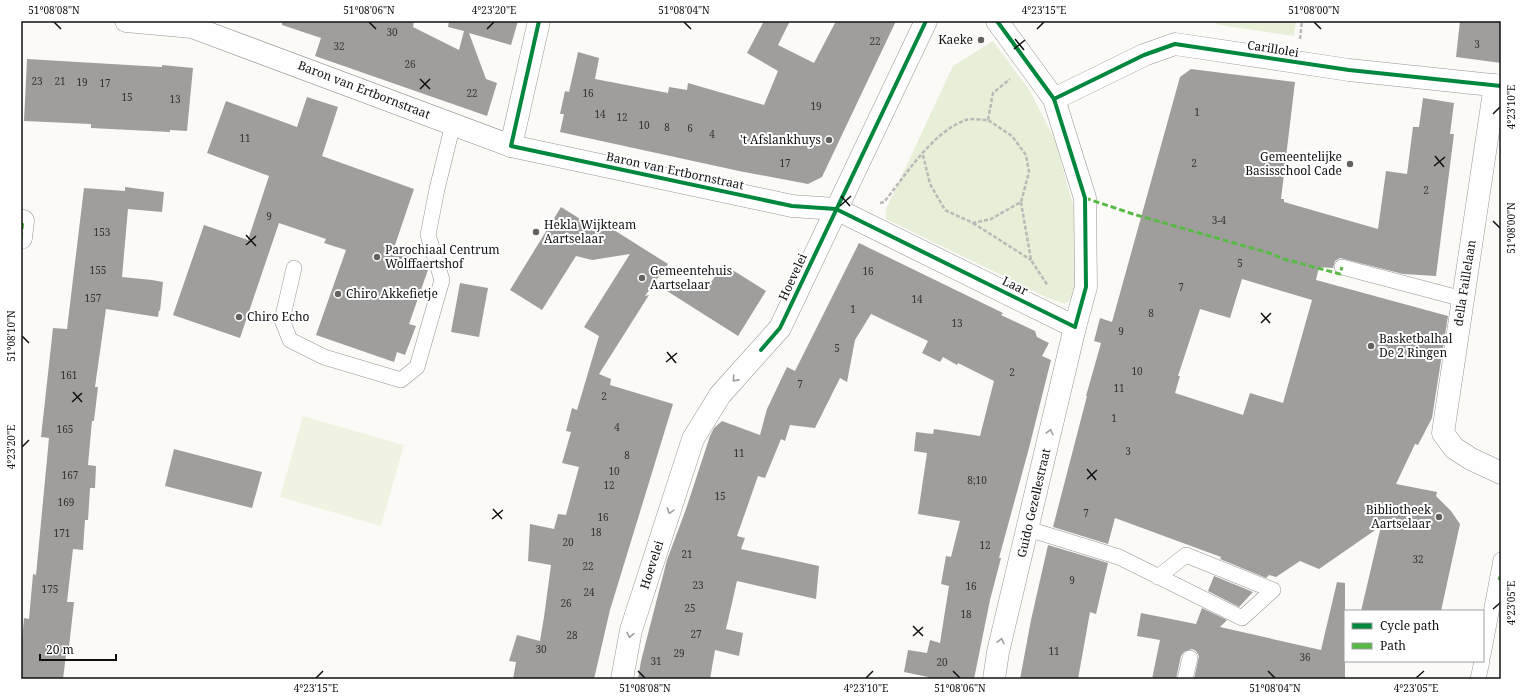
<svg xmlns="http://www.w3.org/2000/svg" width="1522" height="700" viewBox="0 0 1522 700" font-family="'Noto Serif',serif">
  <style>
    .green { fill: #e8efd9 }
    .pitch { fill: #f0f3e2 }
    .building { fill: #a09e9c; fill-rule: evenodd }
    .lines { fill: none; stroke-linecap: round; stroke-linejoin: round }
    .service-casing { stroke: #969594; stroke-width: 16 }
    .minor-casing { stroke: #969594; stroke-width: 23 }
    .tertiary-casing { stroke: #969594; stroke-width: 23 }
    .path { stroke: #b9b9b8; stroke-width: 2.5; stroke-dasharray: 4 2; stroke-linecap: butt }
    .service { stroke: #fffefe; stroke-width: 15 }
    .minor { stroke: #fffefe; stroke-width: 22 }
    .tertiary { stroke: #fffefe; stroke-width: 22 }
    .quiet { stroke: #58b947; stroke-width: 3; stroke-dasharray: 6 3; stroke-linecap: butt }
    .cycleway-casing { stroke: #fff; stroke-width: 6 }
    .cycleway { stroke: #00873e; stroke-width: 4 }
    .oneway { stroke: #9f9f9f }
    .ticks { fill: none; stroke: #101010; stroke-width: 1.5 }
    .poi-dot { fill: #636261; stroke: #fff; stroke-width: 1.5 }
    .labels { text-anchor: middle; stroke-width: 4; stroke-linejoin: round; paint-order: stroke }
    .number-label { font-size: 10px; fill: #343433 }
    .poi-label { font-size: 12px; fill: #101010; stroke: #fff; text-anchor: start }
    .street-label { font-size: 12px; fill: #101010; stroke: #fff }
    .neatline { fill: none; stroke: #101010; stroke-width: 1.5 }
    .ticks-label { font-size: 10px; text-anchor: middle; fill: #101010 }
  </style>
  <rect width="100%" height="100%" fill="#fcfaf7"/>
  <g class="green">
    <path d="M 1213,21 L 1296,21 L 1294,36 L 1219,25 Z"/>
    <path d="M 993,41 L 1030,91 L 1055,140 L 1073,205 L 1077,267 L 1075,296 L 1065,304 L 1048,298 L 886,219 L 886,209 L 953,66 Z"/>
  </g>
  <path class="pitch" d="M 303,416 L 404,445 L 381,526 L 280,497 Z"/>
  <g class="building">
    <path d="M 282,21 L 414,21 L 413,27 L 459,50 L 464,31 L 448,27 L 449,21 L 518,21 L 511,45 L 469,33 L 486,79 L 497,83 L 487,116 L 315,56 L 321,38 L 282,25 Z"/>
    <path d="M 764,21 L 790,21 L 778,45 L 814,63 L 836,21 L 896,21 L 822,177 L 808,184 L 739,171 L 560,132 L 564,114 L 560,114 L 565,91 L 569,92 L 578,52 L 599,58 L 595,79 L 668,93 L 669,87 L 687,90 L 688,83 L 764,105 L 778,71 L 747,53 Z"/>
    <path d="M 1460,21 L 1501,21 L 1501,63 L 1456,57 Z"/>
    <path d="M 27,59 L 162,67 L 162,65 L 193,68 L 187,131 L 170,130 L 170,132 L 91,128 L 91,124 L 24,121 Z"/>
    <path d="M 1191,69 L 1295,82 L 1281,199 L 1284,199 L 1284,202 L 1378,229 L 1386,171 L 1407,174 L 1413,127 L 1419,127 L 1423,98 L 1454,103 L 1450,134 L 1454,134 L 1436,276 L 1403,274 L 1340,258 L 1335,261 L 1333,268 L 1319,267 L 1316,280 L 1448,316 L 1432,418 L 1418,445 L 1415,444 L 1396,484 L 1437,492 L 1436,496 L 1451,511 L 1460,524 L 1441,611 L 1361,611 L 1381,526 L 1319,569 L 1300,561 L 1276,577 L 1269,575 L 1266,578 L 1220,559 L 1221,557 L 1115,518 L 1108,544 L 1053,527 L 1087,396 L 1086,396 L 1101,343 L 1094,341 L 1100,318 L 1112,322 L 1180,77 ZM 1242,279 L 1312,300 L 1283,403 L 1250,393 L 1243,415 L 1175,393 L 1180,376 L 1178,376 L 1200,309 L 1230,318 Z"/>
    <path d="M 307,97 L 338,107 L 322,156 L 414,189 L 393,251 L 427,263 L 429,267 L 409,324 L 416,326 L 405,355 L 397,352 L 394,362 L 316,335 L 346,250 L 324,243 L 326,239 L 279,223 L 240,338 L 173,315 L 204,225 L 248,240 L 269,176 L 207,153 L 226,101 L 297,127 Z"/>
    <path d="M 125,187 L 164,192 L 162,212 L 128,209 L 122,277 L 152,280 L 163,282 L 160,311 L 159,310 L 158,317 L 106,309 L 95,387 L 98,387 L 94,421 L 92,421 L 88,465 L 96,466 L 95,488 L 90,488 L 88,520 L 85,520 L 83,550 L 73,549 L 67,602 L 74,602 L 69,647 L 67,647 L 63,679 L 21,679 L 21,652 L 24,618 L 29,619 L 33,574 L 36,575 L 49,438 L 41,437 L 53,328 L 67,329 L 84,188 L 125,191 Z"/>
    <path d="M 561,207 L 601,232 L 606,225 L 668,264 L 645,296 L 649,295 L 599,374 L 611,379 L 610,385 L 673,404 L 610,610 L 594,679 L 513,679 L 516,662 L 509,661 L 517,635 L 540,641 L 544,617 L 551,565 L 528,561 L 530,524 L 554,529 L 558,514 L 566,515 L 579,467 L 562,463 L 571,432 L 566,431 L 572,408 L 577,410 L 599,336 L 584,327 L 630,254 L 592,260 L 576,256 L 542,310 L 510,290 Z"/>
    <path d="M 859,243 L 1003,313 L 1001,315 L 1035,331 L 1037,337 L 1049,343 L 1042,356 L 1051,360 L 1029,448 L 999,558 L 1001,558 L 990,600 L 974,679 L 928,679 L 928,677 L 904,672 L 908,650 L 927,653 L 930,640 L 940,643 L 949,586 L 941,584 L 946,556 L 951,557 L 960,521 L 918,514 L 927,453 L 914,451 L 916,432 L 933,434 L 934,429 L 980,436 L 994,381 L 958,363 L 957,365 L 943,357 L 940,362 L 922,353 L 928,341 L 871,314 L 855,340 L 847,382 L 840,378 L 815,428 L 790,425 L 785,441 L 781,439 L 765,478 L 758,476 L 737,536 L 745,538 L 741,549 L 819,566 L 816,599 L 737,581 L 726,629 L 743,633 L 739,656 L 715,650 L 710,679 L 638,679 L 641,661 L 667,560 L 686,509 L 710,436 L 714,428 L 722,421 L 760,435 L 767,409 L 787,367 L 795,371 Z"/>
    <path d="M 723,264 L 766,291 L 738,336 L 667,291 L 712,281 Z"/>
    <path d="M 460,283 L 488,288 L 479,337 L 451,332 Z"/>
    <path d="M 174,449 L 262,472 L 252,508 L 165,486 Z"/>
    <path d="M 1048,545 L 1108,563 L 1096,614 L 1090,612 L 1078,679 L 1020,679 L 1031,620 Z"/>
    <path d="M 1214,576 L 1253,592 L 1239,607 L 1208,591 Z"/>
    <path d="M 1337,582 L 1345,583 L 1345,679 L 1194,679 L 1199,656 L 1196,651 L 1192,649 L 1184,652 L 1181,656 L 1176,679 L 1152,679 L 1160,640 L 1137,636 L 1141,613 L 1196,624 L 1202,608 L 1227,620 L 1220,627 L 1321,650 Z"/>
  </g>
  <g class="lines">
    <defs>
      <g id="service">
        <path d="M 1342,267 L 1463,299"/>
        <path d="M 294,268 L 282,320 L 290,340 L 324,357 L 401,380 L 417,367 L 442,280 L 428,235 L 437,189 L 453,124"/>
        <path d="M 1028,529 L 1119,557 L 1242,618 L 1273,590 L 1186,555 L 1158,577"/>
        <path d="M 1483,655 L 1501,560"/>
        <path d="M 1185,679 L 1190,658"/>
        <path d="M 1478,679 L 1482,661"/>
      </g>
      <g id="minor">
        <path d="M 1495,85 L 1443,433 L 1454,448 L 1471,459 L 1501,473"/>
        <path d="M 1054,99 L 1144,55 L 1175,44 L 1349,70 L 1501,86"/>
        <path d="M 511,146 L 539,21"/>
        <path d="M 836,209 L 1075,327"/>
        <path d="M 21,238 L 23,221"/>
        <path d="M 994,679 L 998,652 L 1075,327 L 1086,287 L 1085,198 L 1054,99 L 997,21"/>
      </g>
      <g id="tertiary">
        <path d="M 126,21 L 192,27 L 511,146 L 792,206 L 836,209"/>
        <path d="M 622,679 L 631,630 L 693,439 L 720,395 L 780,328 L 926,21"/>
      </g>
    </defs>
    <use href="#service" class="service-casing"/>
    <use href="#minor" class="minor-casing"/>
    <use href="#tertiary" class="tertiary-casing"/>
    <g class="path">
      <path d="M 1300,39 L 1302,21"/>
      <path d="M 923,155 L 930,184 L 945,210 L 973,223 L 991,219 L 1021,202 L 1029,172 L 1026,155 L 1012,136 L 988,120"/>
      <path d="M 1021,202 L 1031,260 L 1048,286"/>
      <path d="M 880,203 L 884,202 C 906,175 932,132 966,120 C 972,118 981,120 988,120 L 993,93 L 1010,79"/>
      <path d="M 973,223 L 1031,260"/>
    </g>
    <use href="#service" class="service"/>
    <use href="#minor" class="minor"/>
    <use href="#tertiary" class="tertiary"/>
    <g class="quiet">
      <path d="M 1085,198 L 1133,214 L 1269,253 L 1284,259 L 1340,274 L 1342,267"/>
      <path d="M 21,238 L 23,221"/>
      <path d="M 1498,578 L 1501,579"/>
    </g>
    <defs>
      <g id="cycleway">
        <path d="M 539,21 L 511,146 L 792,206 L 836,209 L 1075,327 L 1086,287 L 1085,198 L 1054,99 L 997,21"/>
        <path d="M 1054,99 L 1144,55 L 1175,44 L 1349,70 L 1501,86"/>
        <path d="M 761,350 L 780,328 L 926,21"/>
      </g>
    </defs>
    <use href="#cycleway" class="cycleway-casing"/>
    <use href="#cycleway" class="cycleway"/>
  </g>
  <defs><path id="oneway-chevron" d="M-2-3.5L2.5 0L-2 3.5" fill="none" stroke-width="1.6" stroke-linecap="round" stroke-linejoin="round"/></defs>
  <g class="oneway">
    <use href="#oneway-chevron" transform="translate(735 379) rotate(132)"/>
    <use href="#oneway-chevron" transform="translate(1050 432) rotate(-77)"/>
    <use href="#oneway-chevron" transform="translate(670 511) rotate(108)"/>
    <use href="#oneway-chevron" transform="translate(630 635) rotate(101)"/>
    <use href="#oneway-chevron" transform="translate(1001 641) rotate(-77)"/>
  </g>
  <path class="ticks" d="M 54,22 L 61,29M 369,22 L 376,29M 684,22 L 691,29M 1314,22 L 1321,29M 487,29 L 494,22M 1037,29 L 1044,22M 1015,39 L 1024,50M 1014,49 L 1025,40M 420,79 L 430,89M 420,89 L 430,79M 1493,114 L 1500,107M 1435,156 L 1444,167M 1434,166 L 1445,157M 841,196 L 850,206M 840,206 L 851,196M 1493,221 L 1500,228M 246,235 L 256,246M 246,245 L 256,236M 1261,313 L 1270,323M 1261,323 L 1271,313M 22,336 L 29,343M 667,352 L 676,363M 666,362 L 677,353M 73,392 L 82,402M 72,402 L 82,393M 22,447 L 29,440M 1087,469 L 1096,480M 1087,479 L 1097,470M 493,509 L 502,519M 492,519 L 503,510M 1493,609 L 1500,603M 913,626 L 923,636M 913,636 L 923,627M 638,671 L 645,678M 953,671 L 960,678M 1268,671 L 1275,678M 316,678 L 323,671M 866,678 L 873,671M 1416,678 L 1424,671"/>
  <g class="poi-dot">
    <circle cx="981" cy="40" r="4"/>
    <circle cx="829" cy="140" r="4"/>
    <circle cx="1350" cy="164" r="4"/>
    <circle cx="536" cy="232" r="4"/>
    <circle cx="377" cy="257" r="4"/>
    <circle cx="642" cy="278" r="4"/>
    <circle cx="338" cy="294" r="4"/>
    <circle cx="239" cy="317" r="4"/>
    <circle cx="1371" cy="346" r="4"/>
    <circle cx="1439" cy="517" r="4"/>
  </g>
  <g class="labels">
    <g class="number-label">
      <text x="392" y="36">30</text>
      <text x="875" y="45">22</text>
      <text x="1477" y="48">3</text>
      <text x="339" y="50">32</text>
      <text x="410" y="68">26</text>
      <text x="37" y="85">23</text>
      <text x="60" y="85">21</text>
      <text x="82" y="86">19</text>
      <text x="105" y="87">17</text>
      <text x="472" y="97">22</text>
      <text x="588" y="97">16</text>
      <text x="127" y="101">15</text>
      <text x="175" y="103">13</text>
      <text x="816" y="110">19</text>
      <text x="1197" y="116">1</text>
      <text x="600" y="118">14</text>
      <text x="622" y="121">12</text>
      <text x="644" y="129">10</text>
      <text x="667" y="131">8</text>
      <text x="690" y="132">6</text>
      <text x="712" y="138">4</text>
      <text x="245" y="142">11</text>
      <text x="785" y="167">17</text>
      <text x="1194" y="167">2</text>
      <text x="1426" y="194">2</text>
      <text x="269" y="220">9</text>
      <text x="1219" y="224">3-4</text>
      <text x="102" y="236">153</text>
      <text x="1240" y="267">5</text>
      <text x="98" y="274">155</text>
      <text x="868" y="275">16</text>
      <text x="1181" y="291">7</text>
      <text x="93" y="302">157</text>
      <text x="917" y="303">14</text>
      <text x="853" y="313">1</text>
      <text x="1151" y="317">8</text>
      <text x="957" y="327">13</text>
      <text x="1121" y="335">9</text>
      <text x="837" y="352">5</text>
      <text x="1137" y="375">10</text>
      <text x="1012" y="376">2</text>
      <text x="69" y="379">161</text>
      <text x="800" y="388">7</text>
      <text x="1119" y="392">11</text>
      <text x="604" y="400">2</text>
      <text x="1114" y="422">1</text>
      <text x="617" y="431">4</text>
      <text x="65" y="433">165</text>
      <text x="1128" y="455">3</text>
      <text x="739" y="457">11</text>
      <text x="627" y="459">8</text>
      <text x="614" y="475">10</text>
      <text x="70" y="479">167</text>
      <text x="977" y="484">8;10</text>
      <text x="609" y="489">12</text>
      <text x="720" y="500">15</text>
      <text x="66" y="506">169</text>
      <text x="1086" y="517">7</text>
      <text x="603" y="521">16</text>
      <text x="596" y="536">18</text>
      <text x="62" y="537">171</text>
      <text x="568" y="546">20</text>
      <text x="985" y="549">12</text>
      <text x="687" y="558">21</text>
      <text x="1418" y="563">32</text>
      <text x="588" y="570">22</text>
      <text x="1072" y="584">9</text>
      <text x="698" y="589">23</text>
      <text x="971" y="590">16</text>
      <text x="50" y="593">175</text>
      <text x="589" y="596">24</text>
      <text x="566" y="607">26</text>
      <text x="690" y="612">25</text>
      <text x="966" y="618">18</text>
      <text x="696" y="638">27</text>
      <text x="572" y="639">28</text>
      <text x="541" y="653">30</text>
      <text x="1054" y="655">11</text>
      <text x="679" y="657">29</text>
      <text x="1305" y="661">36</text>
      <text x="656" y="665">31</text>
      <text x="942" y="666">20</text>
    </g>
    <g class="poi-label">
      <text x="973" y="44" text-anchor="end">Kaeke</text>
      <text x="821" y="144" text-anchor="end">'t Afslankhuys</text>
      <text x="1342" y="161" text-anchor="end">Gemeentelijke<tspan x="1342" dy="14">Basisschool Cade</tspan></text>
      <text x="544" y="229">Hekla Wijkteam<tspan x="544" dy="14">Aartselaar</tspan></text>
      <text x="385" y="254">Parochiaal Centrum<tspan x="385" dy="14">Wolffaertshof</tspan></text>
      <text x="650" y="275">Gemeentehuis<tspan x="650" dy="14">Aartselaar</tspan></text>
      <text x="346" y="298">Chiro Akkefietje</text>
      <text x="247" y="321">Chiro Echo</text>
      <text x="1379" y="343">Basketbalhal<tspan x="1379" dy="14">De 2 Ringen</tspan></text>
      <text x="1431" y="514" text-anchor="end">Bibliotheek<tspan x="1431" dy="14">Aartselaar</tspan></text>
    </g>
    <g class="street-label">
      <text transform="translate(1273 49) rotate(9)" y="4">Carillolei</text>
      <text transform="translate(364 90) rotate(21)" y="4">Baron van Ertbornstraat</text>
      <text transform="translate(675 171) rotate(12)" y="4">Baron van Ertbornstraat</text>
      <text transform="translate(793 277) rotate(-65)" y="4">Hoevelei</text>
      <text transform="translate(1465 283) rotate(-81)" y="4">della Faillelaan</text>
      <text transform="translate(1015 286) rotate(26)" y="4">Laar</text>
      <text transform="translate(1034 503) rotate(-77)" y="4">Guido Gezellestraat</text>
      <text transform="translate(652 565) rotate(-72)" y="4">Hoevelei</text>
    </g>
  </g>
  <rect width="1522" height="700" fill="none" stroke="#ffffff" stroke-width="44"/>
  <rect x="1344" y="610" width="140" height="52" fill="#ffffff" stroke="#9f9f9f"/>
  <rect x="1352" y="623" width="20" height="6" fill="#00873e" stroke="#9f9f9f"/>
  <text x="1380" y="630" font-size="12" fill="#101010">Cycle path</text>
  <rect x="1352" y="643" width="20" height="6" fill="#58b947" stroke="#9f9f9f"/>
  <text x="1380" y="650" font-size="12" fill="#101010">Path</text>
  <path d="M40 654v6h76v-6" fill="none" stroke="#101010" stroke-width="2"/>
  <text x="46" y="654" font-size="12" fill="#101010" stroke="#ffffff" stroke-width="3" paint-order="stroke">20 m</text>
  <rect x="22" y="22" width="1478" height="656" class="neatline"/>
  <g class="ticks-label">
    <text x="54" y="14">51°08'08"N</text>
    <text x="369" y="14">51°08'06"N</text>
    <text x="494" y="14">4°23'20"E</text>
    <text x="684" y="14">51°08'04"N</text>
    <text x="1044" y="14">4°23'15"E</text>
    <text x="1314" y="14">51°08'00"N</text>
    <text transform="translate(1511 107) rotate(-90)" y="4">4°23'10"E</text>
    <text transform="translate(1511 228) rotate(-90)" y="4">51°08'00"N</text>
    <text transform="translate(11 336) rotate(-90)" y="4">51°08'10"N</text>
    <text transform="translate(11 447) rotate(-90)" y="4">4°23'20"E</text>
    <text transform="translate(1511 603) rotate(-90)" y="4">4°23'05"E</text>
    <text x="316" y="692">4°23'15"E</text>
    <text x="645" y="692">51°08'08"N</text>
    <text x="866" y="692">4°23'10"E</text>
    <text x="960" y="692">51°08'06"N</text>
    <text x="1275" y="692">51°08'04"N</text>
    <text x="1416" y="692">4°23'05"E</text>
  </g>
</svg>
